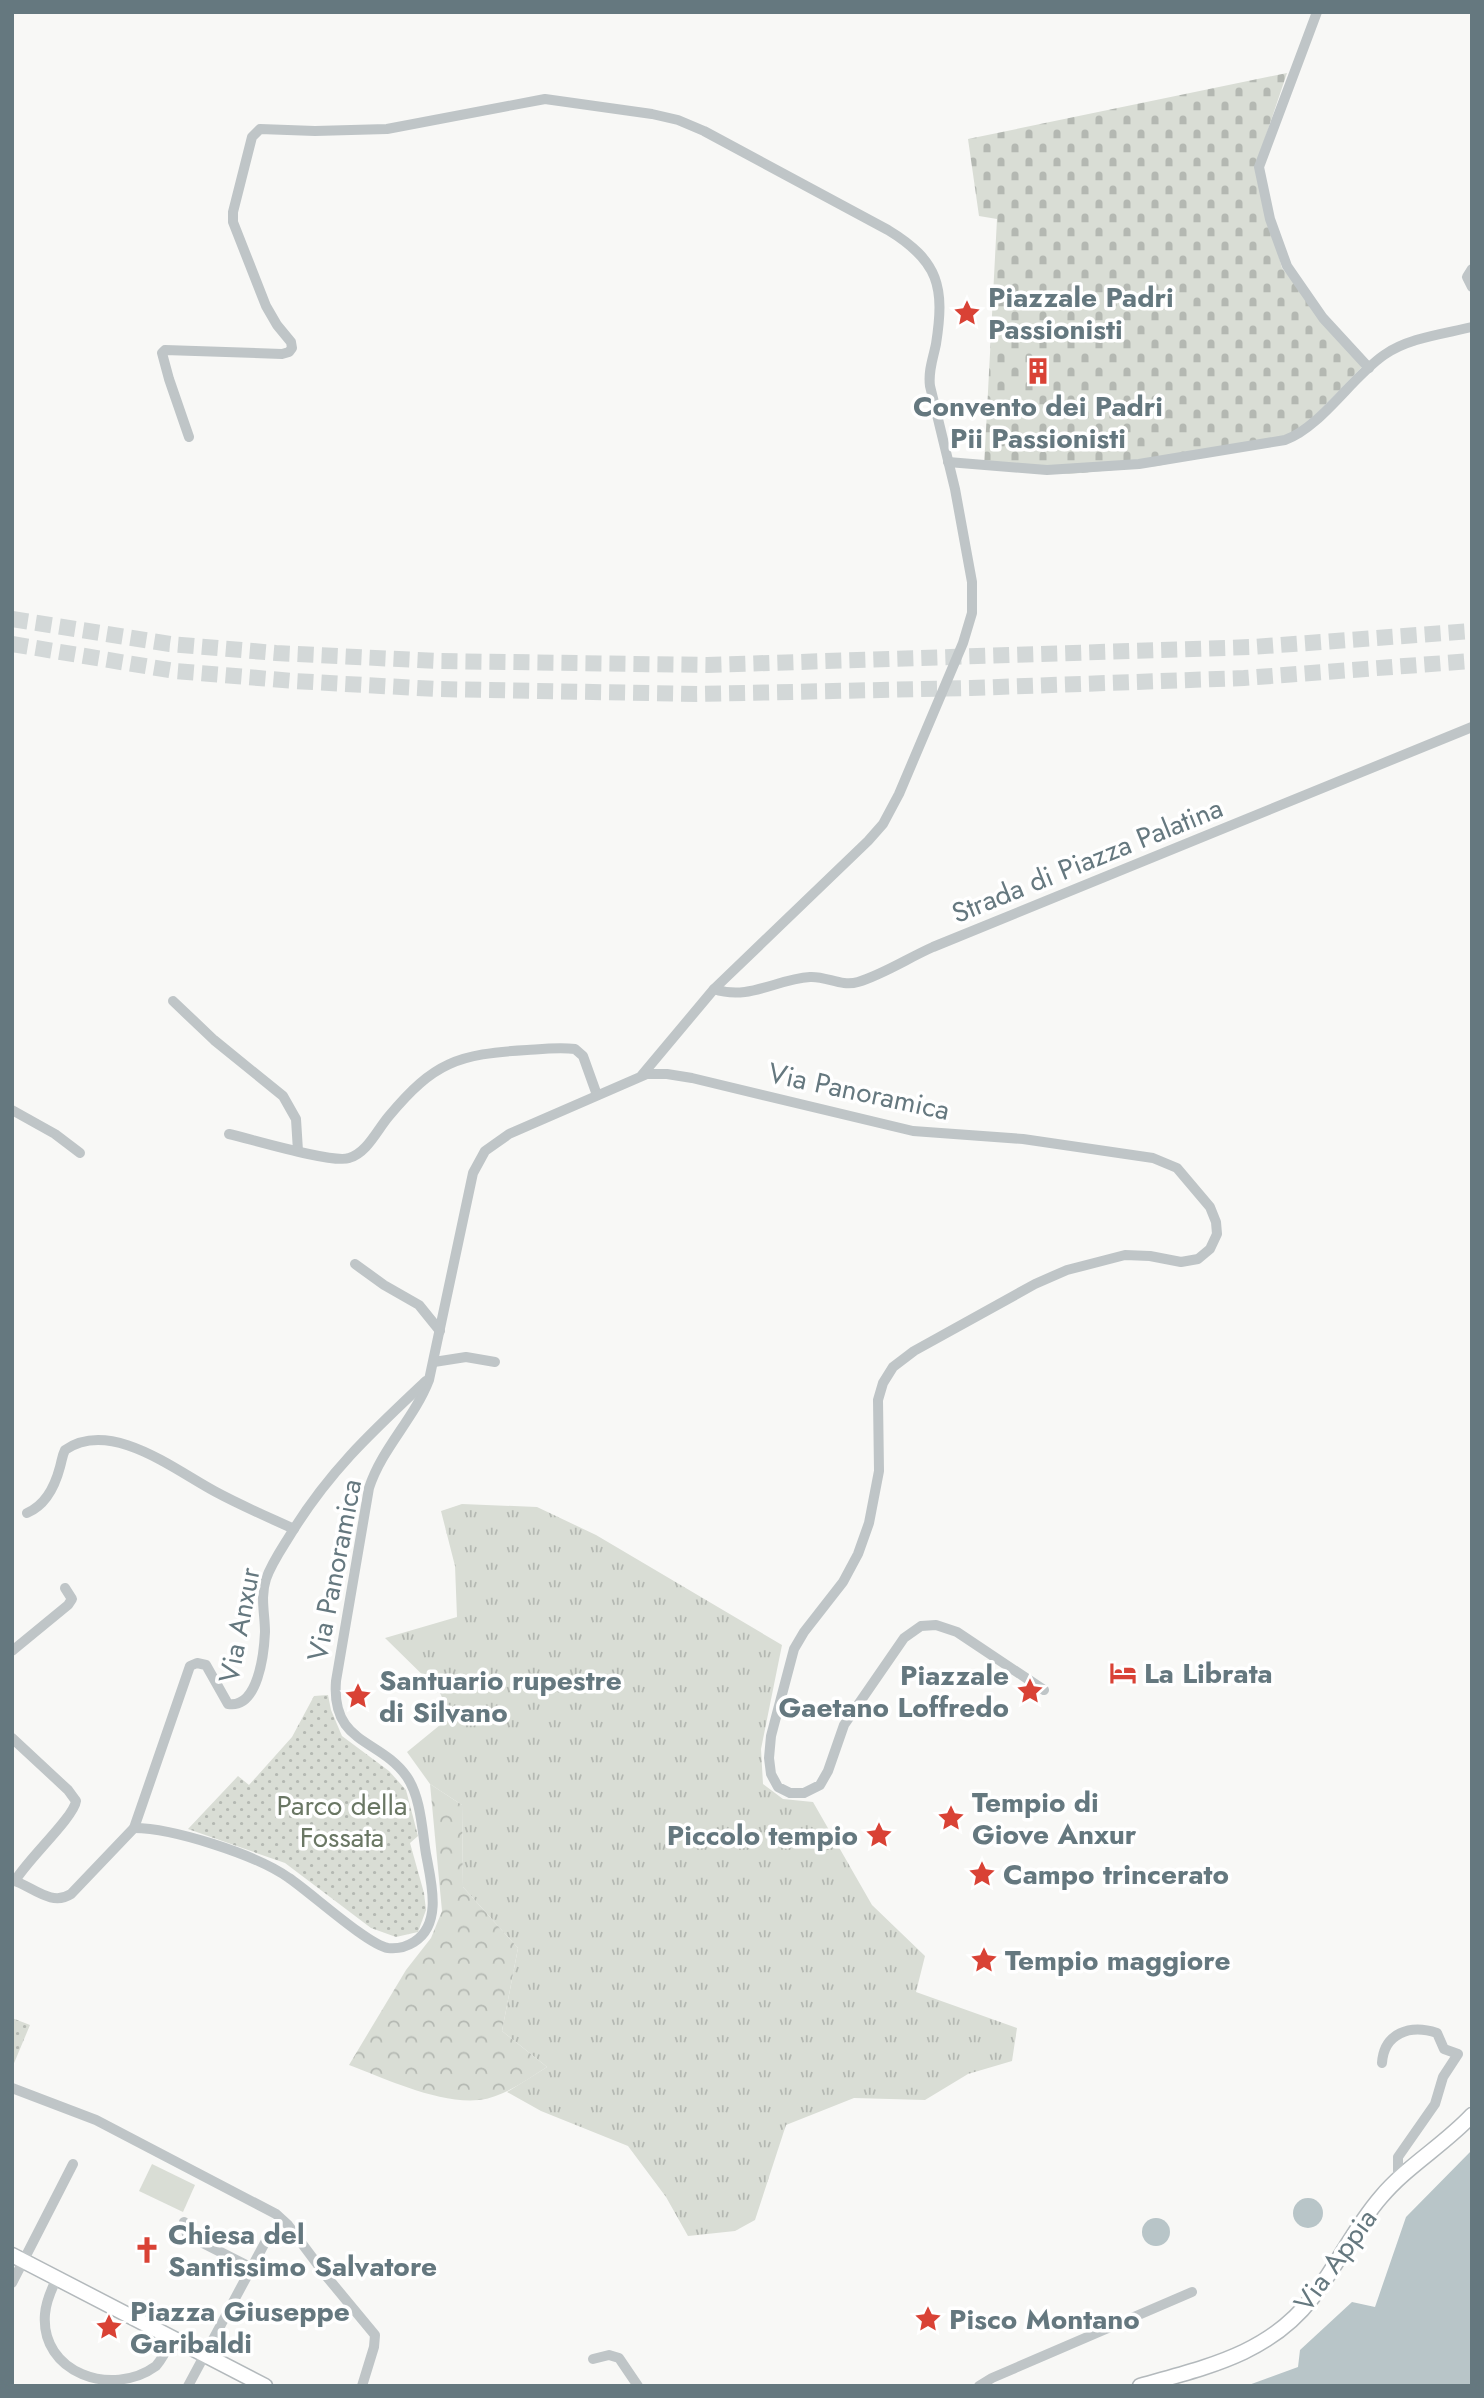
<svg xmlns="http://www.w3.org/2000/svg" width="1484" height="2398" viewBox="0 0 1484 2398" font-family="Jost,sans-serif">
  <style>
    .grass { fill: url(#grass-tufts) }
    .forest { fill: url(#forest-crowns) }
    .cemetery { fill: url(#cemetery-stones) }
    .park { fill: url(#park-dots) }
    .pitch { fill: #d9ddd5 }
    .water { fill: #b8c5c8 }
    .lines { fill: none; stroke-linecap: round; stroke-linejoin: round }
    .highway-tunnel { stroke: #d3d8d8; stroke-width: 16; stroke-dasharray: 16 8; stroke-linecap: butt }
    .major-casing { stroke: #b3b9bc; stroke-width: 17 }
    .minor { stroke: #bfc5c7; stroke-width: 10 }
    .major { stroke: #fff; stroke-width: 14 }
    .labels { text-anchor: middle; stroke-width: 7; stroke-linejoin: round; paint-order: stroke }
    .poi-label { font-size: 28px; font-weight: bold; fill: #65787f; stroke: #fff; text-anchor: start }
    .street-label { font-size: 28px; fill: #65787f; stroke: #fff }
    .park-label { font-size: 28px; fill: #6a7764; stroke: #fff }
  </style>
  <defs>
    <pattern id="grass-tufts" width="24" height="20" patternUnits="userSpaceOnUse" patternTransform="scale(1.75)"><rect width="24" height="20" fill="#d9ddd5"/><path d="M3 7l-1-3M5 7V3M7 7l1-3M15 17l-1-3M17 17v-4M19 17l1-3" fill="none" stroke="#b4b8b2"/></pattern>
    <pattern id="forest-crowns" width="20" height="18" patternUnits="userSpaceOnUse" patternTransform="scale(1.75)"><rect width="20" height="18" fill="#d9ddd5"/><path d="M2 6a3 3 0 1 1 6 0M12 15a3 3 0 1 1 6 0" fill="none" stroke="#b4b8b2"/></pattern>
    <pattern id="cemetery-stones" width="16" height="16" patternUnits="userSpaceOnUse" patternTransform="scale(1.75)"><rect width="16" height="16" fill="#d9ddd5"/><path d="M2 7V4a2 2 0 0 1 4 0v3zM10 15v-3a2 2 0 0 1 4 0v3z" fill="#b4b8b2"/></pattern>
    <pattern id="park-dots" width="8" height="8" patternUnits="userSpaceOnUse" patternTransform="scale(1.75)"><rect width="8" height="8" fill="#d9ddd5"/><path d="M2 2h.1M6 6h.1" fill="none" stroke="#b4b8b2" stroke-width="1.8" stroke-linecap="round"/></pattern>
  </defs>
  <rect width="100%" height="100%" fill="#f8f8f6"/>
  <path class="grass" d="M 462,1504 L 537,1507 L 596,1535 L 782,1645 L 761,1749 L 763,1784 L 783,1799 L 813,1802 L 872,1905 L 925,1956 L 916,1992 L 1017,2028 L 1012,2061 L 968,2074 L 925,2100 L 854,2098 L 786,2125 L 755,2220 L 735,2231 L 688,2236 L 666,2197 L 628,2146 L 541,2111 L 507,2092 L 547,2067 L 502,2031 L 518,1948 L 463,1887 L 462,1805 L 430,1784 L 407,1752 L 451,1716 L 439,1691 L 385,1638 L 457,1617 L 455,1566 L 441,1511 Z"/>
  <path class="forest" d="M 430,1784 L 462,1805 L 463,1887 L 518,1948 L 502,2031 L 547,2067 C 526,2080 504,2097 479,2100 C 439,2104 386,2079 349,2065 L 406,1970 L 431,1938 L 442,1911 Z"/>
  <path class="cemetery" d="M 1287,73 L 1255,168 L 1282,268 L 1362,367 L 1296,435 L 1158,466 L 1069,474 L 984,468 L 997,219 L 979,216 L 968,139 Z"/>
  <g class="park">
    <path d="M 328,1695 L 331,1710 L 342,1736 L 389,1771 L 406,1790 L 418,1836 L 410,1843 L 424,1893 L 426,1910 L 418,1932 L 396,1937 L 371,1928 L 285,1863 L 188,1829 L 238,1776 L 249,1785 L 292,1737 L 314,1696 Z"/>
    <path d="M 12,2018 L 30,2025 L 12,2068 Z"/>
  </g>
  <path class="pitch" d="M 152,2164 L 195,2185 L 183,2212 L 139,2191 Z"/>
  <g class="water">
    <path d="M 1472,2150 L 1472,2386 L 1246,2386 L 1298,2367 L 1300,2350 L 1352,2302 L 1375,2307 L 1406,2217 Z"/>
    <circle cx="1308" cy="2213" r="15"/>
    <circle cx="1156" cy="2232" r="14"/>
  </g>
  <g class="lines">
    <g class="highway-tunnel">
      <path d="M 12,619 L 170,644 L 276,653 L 438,661 L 707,665 L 1252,647 L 1472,631"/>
      <path d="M 12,644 L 175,671 L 294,681 L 436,689 L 697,694 L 971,688 L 1244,678 L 1472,661"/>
    </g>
    <defs>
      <g id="major">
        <path d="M 12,2255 L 265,2386"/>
        <path d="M 1140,2386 C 1205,2367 1268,2355 1312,2298 C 1337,2266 1354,2228 1381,2197 C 1407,2166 1444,2145 1472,2115"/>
      </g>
    </defs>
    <use href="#major" class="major-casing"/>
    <g class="minor">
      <path d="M 1317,12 L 1259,167 L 1270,219 L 1287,266 L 1323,318 L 1369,368"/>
      <path d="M 1472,269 L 1467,277 L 1472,287"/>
      <path d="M 189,437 L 169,379 L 162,353 L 165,350 L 282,354 L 289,352 L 292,348 L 291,342 L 277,325 L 266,306 L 233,222 L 233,212 L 252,137 L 260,129 L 315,131 L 387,129 L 545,99 L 652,114 L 678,120 L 704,131 L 888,230 C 939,261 945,287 936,344 C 933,359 928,371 930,386 L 955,489 L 972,582 L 972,613 L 963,643 L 899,794 L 883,824 L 868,841 L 714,989 L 642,1075"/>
      <path d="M 948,462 L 1047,470 L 1139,464 L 1285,440 C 1320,428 1352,377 1384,355 C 1408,338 1443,334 1472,327"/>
      <path d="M 714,989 C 749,1001 776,979 810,977 C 827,976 841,987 858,982 C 884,974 908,958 933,947 L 1472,727"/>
      <path d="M 173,1001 L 214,1040 L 283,1096 L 296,1119 L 298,1151"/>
      <path d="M 12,1110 L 55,1134 L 80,1153"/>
      <path d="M 229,1134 C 251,1139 333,1164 349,1158 C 367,1153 377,1130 389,1116 C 434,1062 458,1054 527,1050 C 542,1049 559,1047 575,1049 L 583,1056 L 597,1095"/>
      <path d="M 355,1264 L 384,1285 L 419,1305 L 440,1331"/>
      <path d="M 434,1362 L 466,1357 L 495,1362"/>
      <path d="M 27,1513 C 46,1505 55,1486 60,1467 C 62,1460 62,1456 65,1450 C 111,1418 176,1471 216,1492 C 242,1506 268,1517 294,1529"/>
      <path d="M 12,1651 L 68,1605 L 72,1599 L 65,1588"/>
      <path d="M 12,1738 L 68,1790 L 76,1801 C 74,1817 27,1860 15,1881"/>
      <path d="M 134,1828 C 173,1828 257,1855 289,1878 C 310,1892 368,1945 388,1948 C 397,1949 406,1947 414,1942 C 443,1924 431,1881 426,1854 C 422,1830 421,1798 407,1777 C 380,1738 331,1745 336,1681 L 369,1488 C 382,1448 414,1419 429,1380 L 473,1173 L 485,1151 L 509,1134 L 647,1074 L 667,1074 L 692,1078 L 913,1131 L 1023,1139 L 1153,1158 L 1177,1168 L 1210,1207 L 1216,1222 L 1217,1234 L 1210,1249 L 1198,1259 L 1181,1262 L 1150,1256 L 1125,1255 L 1067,1270 L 1035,1284 L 914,1351 L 893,1367 L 883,1383 L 878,1400 L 879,1471 L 869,1523 L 858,1554 L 843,1582 L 804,1632 L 794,1649 L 771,1736 L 769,1758 L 771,1774 L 778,1787 L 790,1793 L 804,1793 L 820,1785 L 828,1771 L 844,1725 L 904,1638 L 921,1626 L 936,1625 L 957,1632 L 1044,1690"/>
      <path d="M 12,1880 C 32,1886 51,1907 71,1894 L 134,1828 L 190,1666 L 197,1663 L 206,1665 L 228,1704 C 258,1709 264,1654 265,1632 C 265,1614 260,1597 266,1579 C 272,1562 283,1547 292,1532 C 331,1469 373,1431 426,1381"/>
      <path d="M 1382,2063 C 1384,2033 1410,2024 1437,2033 L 1444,2049 L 1458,2054 L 1443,2077 L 1435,2104 L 1398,2157 L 1398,2180"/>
      <path d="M 12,2088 L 96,2120 L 276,2214 L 288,2225 L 327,2277 L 375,2335 L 374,2347 L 362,2386"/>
      <path d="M 184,2222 L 187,2235 L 252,2268"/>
      <path d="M 57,2278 C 51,2290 46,2301 45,2314 C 40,2373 112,2398 156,2366 C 163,2358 168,2347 172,2338"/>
      <path d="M 12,2283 L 73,2164"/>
      <path d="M 593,2359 L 609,2355 L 619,2358 L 638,2386"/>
      <path d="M 188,2386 L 268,2237"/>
      <path d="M 979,2386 L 992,2378 L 1192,2292"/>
    </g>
    <use href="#major" class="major"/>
  </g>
  <defs>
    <symbol id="sight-bare" viewBox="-9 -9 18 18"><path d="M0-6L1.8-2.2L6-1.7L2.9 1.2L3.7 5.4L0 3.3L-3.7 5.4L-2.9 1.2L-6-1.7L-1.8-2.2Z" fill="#d94235" stroke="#fff" stroke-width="2.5" paint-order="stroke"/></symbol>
    <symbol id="building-bare" viewBox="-9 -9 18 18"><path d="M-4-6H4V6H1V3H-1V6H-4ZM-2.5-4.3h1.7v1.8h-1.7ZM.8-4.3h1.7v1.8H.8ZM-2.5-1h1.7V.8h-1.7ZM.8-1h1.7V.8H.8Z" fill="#d94235" stroke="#fff" stroke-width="2.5" paint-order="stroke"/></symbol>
    <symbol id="hotel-bare" viewBox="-9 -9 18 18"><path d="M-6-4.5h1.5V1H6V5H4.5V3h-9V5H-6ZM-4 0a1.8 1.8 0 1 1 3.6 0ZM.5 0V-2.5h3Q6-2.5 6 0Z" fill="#d94235" stroke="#fff" stroke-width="2.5" paint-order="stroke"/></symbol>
    <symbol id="church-bare" viewBox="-9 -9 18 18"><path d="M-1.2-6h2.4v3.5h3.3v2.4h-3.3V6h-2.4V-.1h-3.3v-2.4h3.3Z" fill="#d94235" stroke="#fff" stroke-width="2.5" paint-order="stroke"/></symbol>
  </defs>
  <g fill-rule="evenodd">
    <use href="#sight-bare" x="948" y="294" width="38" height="38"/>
    <use href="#building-bare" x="1019" y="352" width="38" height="38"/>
    <use href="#hotel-bare" x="1104" y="1654" width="38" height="38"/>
    <use href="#sight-bare" x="1011" y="1672" width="38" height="38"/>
    <use href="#sight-bare" x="339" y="1677" width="38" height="38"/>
    <use href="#sight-bare" x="932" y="1799" width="38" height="38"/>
    <use href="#sight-bare" x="860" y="1816" width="38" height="38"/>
    <use href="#sight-bare" x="963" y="1855" width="38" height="38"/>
    <use href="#sight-bare" x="965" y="1941" width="38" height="38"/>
    <use href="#church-bare" x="128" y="2231" width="38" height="38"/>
    <use href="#sight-bare" x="909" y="2300" width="38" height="38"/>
    <use href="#sight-bare" x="90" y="2308" width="38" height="38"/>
  </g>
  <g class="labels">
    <g class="poi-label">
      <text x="988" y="307">Piazzale Padri<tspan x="988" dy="32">Passionisti</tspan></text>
      <text x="1038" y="416" text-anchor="middle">Convento dei Padri<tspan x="1038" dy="32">Pii Passionisti</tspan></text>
      <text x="1144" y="1683">La Librata</text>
      <text x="1009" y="1685" text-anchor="end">Piazzale<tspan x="1009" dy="32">Gaetano Loffredo</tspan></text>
      <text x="379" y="1690">Santuario rupestre<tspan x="379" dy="32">di Silvano</tspan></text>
      <text x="972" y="1812">Tempio di<tspan x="972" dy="32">Giove Anxur</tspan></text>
      <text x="858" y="1845" text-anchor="end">Piccolo tempio</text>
      <text x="1003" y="1884">Campo trincerato</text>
      <text x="1005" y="1970">Tempio maggiore</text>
      <text x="168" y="2244">Chiesa del<tspan x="168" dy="32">Santissimo Salvatore</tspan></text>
      <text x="130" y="2321">Piazza Giuseppe<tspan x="130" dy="32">Garibaldi</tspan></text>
      <text x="949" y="2329">Pisco Montano</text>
    </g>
    <g class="street-label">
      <text transform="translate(1087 860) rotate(-22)" y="10">Strada di Piazza Palatina</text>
      <text transform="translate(859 1091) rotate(12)" y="10">Via Panoramica</text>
      <text transform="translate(334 1570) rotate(-79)" y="10">Via Panoramica</text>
      <text transform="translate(239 1625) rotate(-79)" y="10">Via Anxur</text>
      <text transform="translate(1335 2260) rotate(-54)" y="10">Via Appia</text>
    </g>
    <g class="park-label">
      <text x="342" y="1815">Parco della<tspan x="342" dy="32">Fossata</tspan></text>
    </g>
  </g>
  <rect width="1484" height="2398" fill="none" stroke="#65787f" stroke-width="28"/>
</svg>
